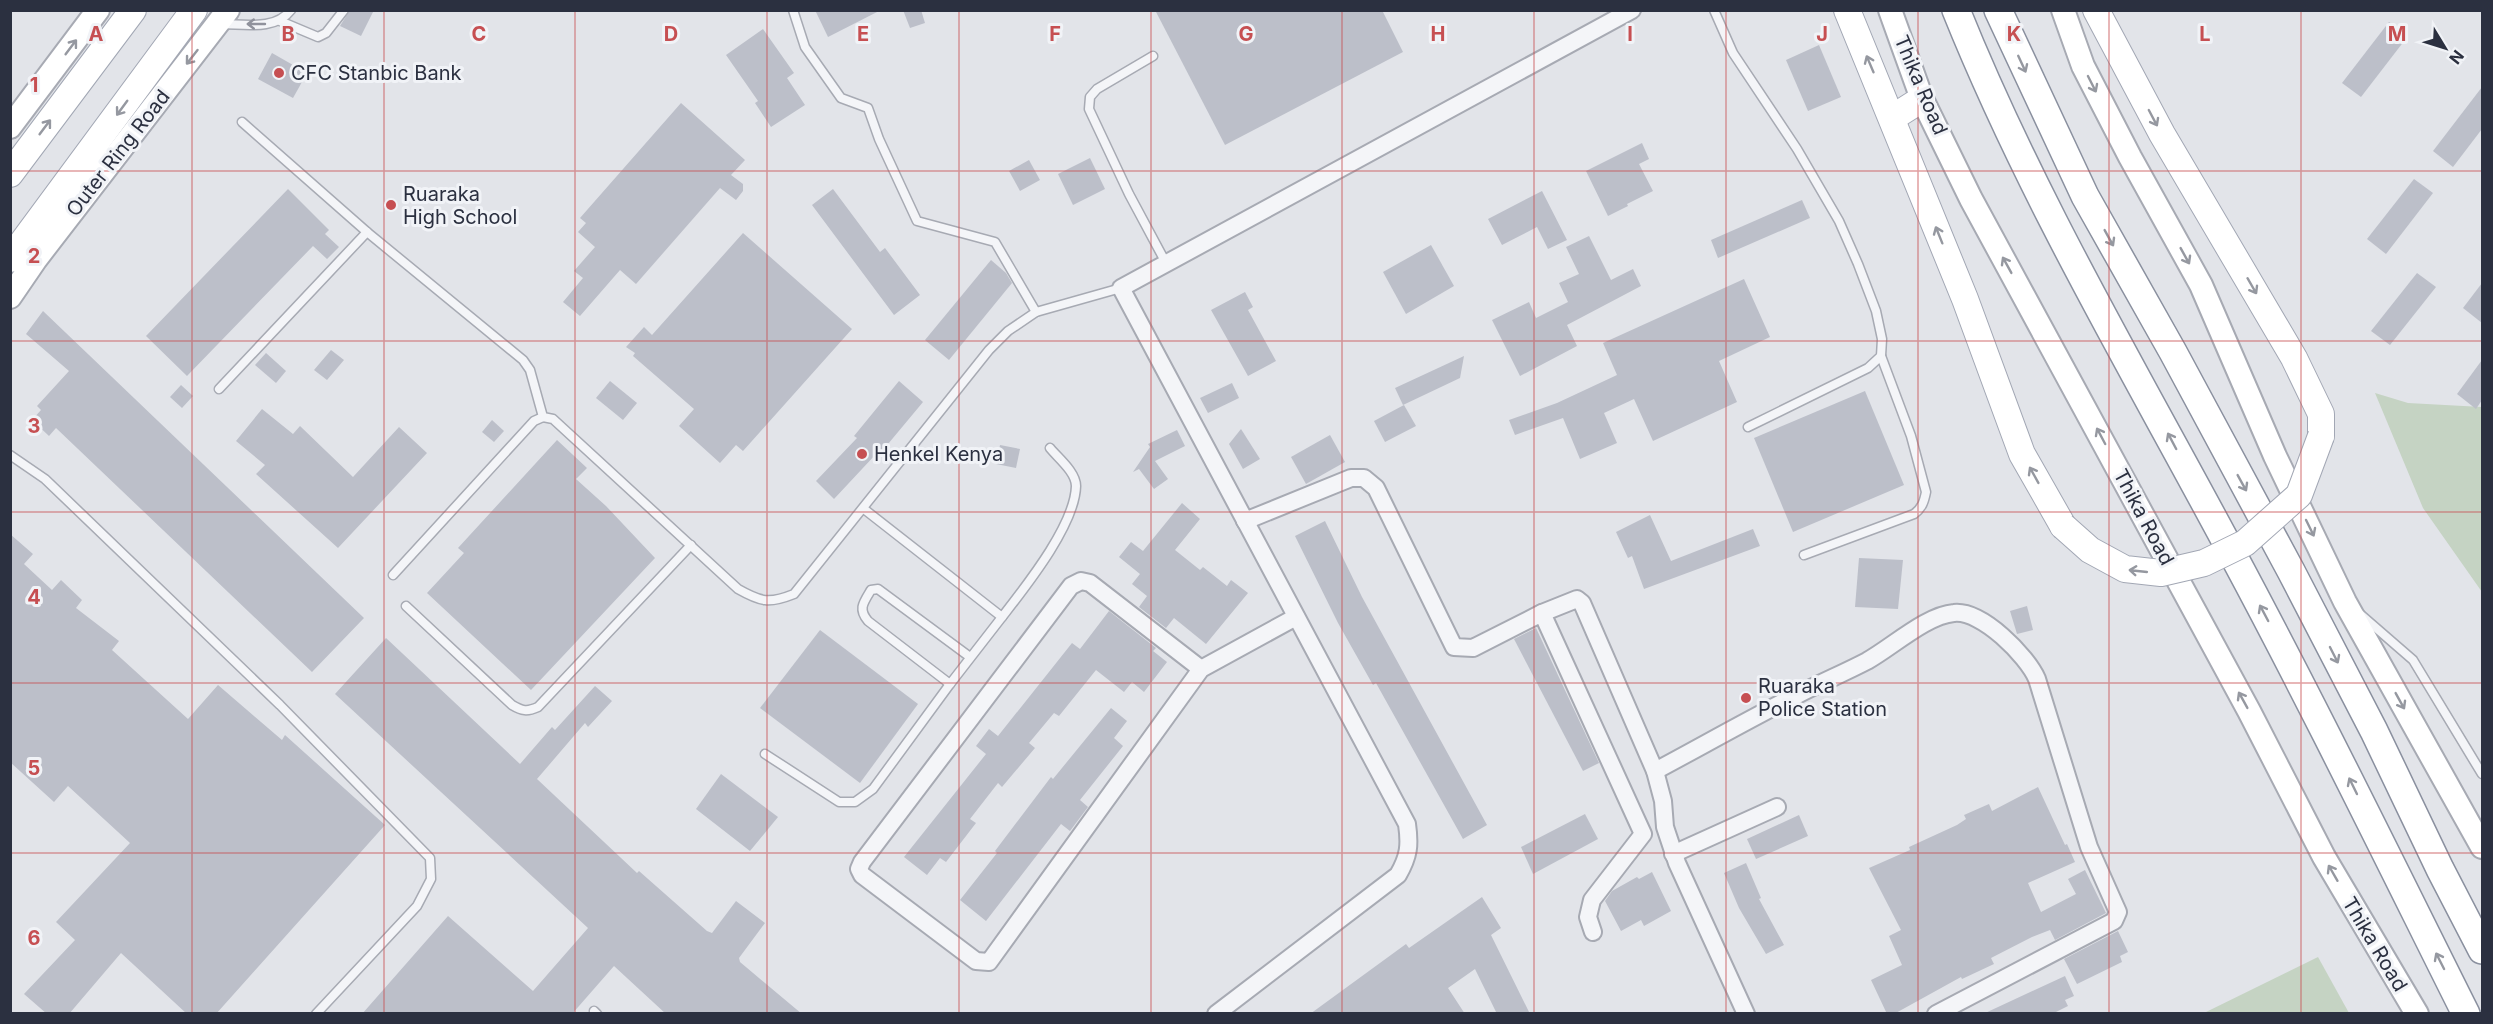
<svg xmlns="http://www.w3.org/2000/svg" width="2493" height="1024" viewBox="0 0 2493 1024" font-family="Inter,sans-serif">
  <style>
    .green { fill: #c5d3c3 }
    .building { fill: #bcbfc9 }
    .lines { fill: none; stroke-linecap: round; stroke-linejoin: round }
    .service-casing { stroke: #a7aab3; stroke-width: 11 }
    .minor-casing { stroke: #a7aab3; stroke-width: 20 }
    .secondary-casing { stroke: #a7aab3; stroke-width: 26 }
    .primary-casing { stroke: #a2a7b4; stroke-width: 28 }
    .trunk-casing { stroke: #8a909f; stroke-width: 30 }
    .service { stroke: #f4f5f8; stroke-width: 8 }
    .minor { stroke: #f4f5f8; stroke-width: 16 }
    .secondary { stroke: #fff; stroke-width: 22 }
    .primary { stroke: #fff; stroke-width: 26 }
    .trunk { stroke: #fff; stroke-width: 27 }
    .primary-bridge-casing { stroke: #a2a7b4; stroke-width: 28; stroke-linecap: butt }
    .primary-bridge { stroke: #fff; stroke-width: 26 }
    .oneway { stroke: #90929c }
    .oneway2 { stroke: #9598a0 }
    .grid { fill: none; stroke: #c64f52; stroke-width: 1.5; stroke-opacity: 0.55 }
    .poi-dot { fill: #c64f52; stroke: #f1f3f7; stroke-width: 2 }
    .labels { text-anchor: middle; stroke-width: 6; stroke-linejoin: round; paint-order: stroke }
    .poi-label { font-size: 20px; fill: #2b3040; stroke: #f1f3f7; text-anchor: start }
    .street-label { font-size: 20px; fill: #2b3040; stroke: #f1f3f7 }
    .grid-label { font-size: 20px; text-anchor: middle; font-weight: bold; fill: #c64f52; stroke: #f1f3f7; stroke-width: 6; stroke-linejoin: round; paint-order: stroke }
  </style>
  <rect width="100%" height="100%" fill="#e2e4e9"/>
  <g class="green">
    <path d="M 2375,393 L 2408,403 L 2482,407 L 2482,592 L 2423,508 Z"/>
    <path d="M 2318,957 L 2349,1013 L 2204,1013 Z"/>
  </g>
  <g class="building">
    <path d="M 350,10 L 374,10 L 361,36 L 340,26 Z"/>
    <path d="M 815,10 L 881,10 L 828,37 Z"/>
    <path d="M 903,10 L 921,10 L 925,23 L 910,28 Z"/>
    <path d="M 1155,10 L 1382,10 L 1403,52 L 1225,145 Z"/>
    <path d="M 2389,22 L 2408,36 L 2361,97 L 2342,83 Z"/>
    <path d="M 763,29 L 794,73 L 787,78 L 805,105 L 771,127 L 755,103 L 758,101 L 726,55 Z"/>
    <path d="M 1819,45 L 1841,97 L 1808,111 L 1786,60 Z"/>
    <path d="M 272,53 L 307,73 L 293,98 L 258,79 Z"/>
    <path d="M 2482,87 L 2482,129 L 2453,167 L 2433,151 Z"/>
    <path d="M 681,103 L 745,160 L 731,175 L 743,184 L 743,191 L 736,200 L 720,188 L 636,284 L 620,270 L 580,316 L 563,302 L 583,278 L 574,271 L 595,247 L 578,232 L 586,223 L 580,218 Z"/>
    <path d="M 1642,143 L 1649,159 L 1639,164 L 1653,191 L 1627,204 L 1628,206 L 1608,216 L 1586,171 Z"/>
    <path d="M 1090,158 L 1105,189 L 1073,205 L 1058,174 Z"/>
    <path d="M 1029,160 L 1040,180 L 1020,191 L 1009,171 Z"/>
    <path d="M 2414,179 L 2433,193 L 2386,254 L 2367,239 Z"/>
    <path d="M 288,189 L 329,230 L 325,234 L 339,247 L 327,259 L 313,246 L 187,376 L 146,336 Z"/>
    <path d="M 833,189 L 880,252 L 885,248 L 920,295 L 894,315 L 812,205 Z"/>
    <path d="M 1542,191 L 1567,240 L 1548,249 L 1537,227 L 1502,245 L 1488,219 Z"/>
    <path d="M 1802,200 L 1810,218 L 1718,258 L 1711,240 Z"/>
    <path d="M 743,233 L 852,329 L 743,451 L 736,445 L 720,463 L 679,426 L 694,409 L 633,356 L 635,353 L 626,347 L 644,327 L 652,335 Z"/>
    <path d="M 1589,236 L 1611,280 L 1633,269 L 1641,286 L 1567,325 L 1577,346 L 1520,376 L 1492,320 L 1529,302 L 1536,318 L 1568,302 L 1559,283 L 1579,274 L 1566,247 Z"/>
    <path d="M 1431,245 L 1454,286 L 1406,314 L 1383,272 Z"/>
    <path d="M 991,260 L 1006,273 L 1012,283 L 949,360 L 925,340 Z"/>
    <path d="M 2417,273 L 2436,287 L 2390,345 L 2371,331 Z"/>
    <path d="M 1744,279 L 1770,337 L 1719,361 L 1737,402 L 1653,441 L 1634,399 L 1604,413 L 1617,443 L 1580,459 L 1563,418 L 1515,435 L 1509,420 L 1557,403 L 1617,375 L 1603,343 Z"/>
    <path d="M 2482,283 L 2482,323 L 2463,308 Z"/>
    <path d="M 1245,292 L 1253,307 L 1248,310 L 1276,361 L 1248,376 L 1211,310 Z"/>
    <path d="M 43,311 L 364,618 L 312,672 L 56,428 L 49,436 L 32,420 L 41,410 L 37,406 L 69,371 L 26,334 Z"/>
    <path d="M 331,350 L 344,360 L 327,380 L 314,370 Z"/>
    <path d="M 266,353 L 286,371 L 276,383 L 255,365 Z"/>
    <path d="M 1464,356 L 1460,378 L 1403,405 L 1395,388 Z"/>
    <path d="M 2482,360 L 2482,400 L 2476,409 L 2457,394 Z"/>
    <path d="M 610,381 L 637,403 L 623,420 L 596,398 Z"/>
    <path d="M 899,381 L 923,402 L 878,456 L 876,454 L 834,499 L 816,481 L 857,438 L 854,436 Z"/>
    <path d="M 1232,383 L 1239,398 L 1208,413 L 1200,398 Z"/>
    <path d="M 181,385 L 193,396 L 182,408 L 170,397 Z"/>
    <path d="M 1865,391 L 1904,485 L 1793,532 L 1754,438 Z"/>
    <path d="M 1404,405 L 1416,426 L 1385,442 L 1374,421 Z"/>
    <path d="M 262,409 L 293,434 L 300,426 L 353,477 L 399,427 L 427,453 L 338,548 L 256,474 L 265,465 L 236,441 Z"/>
    <path d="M 492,420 L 504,431 L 494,442 L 482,432 Z"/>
    <path d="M 1241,429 L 1260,459 L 1243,469 L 1229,444 Z"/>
    <path d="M 1177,430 L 1185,446 L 1155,461 L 1168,479 L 1154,489 L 1139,469 L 1133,472 L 1150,447 L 1148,444 Z"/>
    <path d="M 1330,435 L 1345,462 L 1306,484 L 1291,457 Z"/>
    <path d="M 557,440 L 587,468 L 576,479 L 606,506 L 655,558 L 531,690 L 427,593 L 464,553 L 458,548 Z"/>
    <path d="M 1000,445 L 1020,449 L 1016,468 L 996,464 Z"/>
    <path d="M 1182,503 L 1200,519 L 1175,550 L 1200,570 L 1203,567 L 1227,586 L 1231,580 L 1248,593 L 1206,644 L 1174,618 L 1166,628 L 1139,607 L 1147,596 L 1132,584 L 1140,574 L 1119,557 L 1131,542 L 1143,551 Z"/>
    <path d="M 1650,515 L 1671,561 L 1753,529 L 1760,546 L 1644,589 L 1632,556 L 1628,558 L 1616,532 Z"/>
    <path d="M 1325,521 L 1362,597 L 1487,825 L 1463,839 L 1376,683 L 1373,685 L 1338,623 L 1295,536 Z"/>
    <path d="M 10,534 L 33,554 L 24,564 L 52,590 L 61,580 L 82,600 L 76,608 L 119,641 L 112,650 L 188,719 L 218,685 L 282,740 L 285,735 L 385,825 L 216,1014 L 187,1014 L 121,953 L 69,1014 L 47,1014 L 24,994 L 75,940 L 56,922 L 130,843 L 68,786 L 54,802 L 10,762 Z"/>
    <path d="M 1859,558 L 1903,560 L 1898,609 L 1855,607 Z"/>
    <path d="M 2027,606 L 2033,630 L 2017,634 L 2010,611 Z"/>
    <path d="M 1109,611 L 1156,648 L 1153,651 L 1167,662 L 1144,692 L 1132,682 L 1124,692 L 1096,670 L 1059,716 L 1054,713 L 1029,743 L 1035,748 L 1002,787 L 998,783 L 970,819 L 976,823 L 946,862 L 940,858 L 927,875 L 904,857 L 986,754 L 976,746 L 989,729 L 998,736 L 1072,643 L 1080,649 Z"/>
    <path d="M 1536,628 L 1599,763 L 1583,771 L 1514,639 Z"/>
    <path d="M 820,630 L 918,704 L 860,783 L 760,708 Z"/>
    <path d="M 386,638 L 520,764 L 552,727 L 555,730 L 595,686 L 612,701 L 588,727 L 585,723 L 537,779 L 637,873 L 639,871 L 707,931 L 712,933 L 736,901 L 765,923 L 739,958 L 740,962 L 802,1014 L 666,1014 L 614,966 L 572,1014 L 362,1014 L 448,916 L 533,991 L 588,928 L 335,694 Z"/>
    <path d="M 1111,708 L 1127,721 L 1114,738 L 1123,746 L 1080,800 L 1088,807 L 1070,831 L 1061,824 L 986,921 L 960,900 L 997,853 L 995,851 L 1051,777 L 1053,779 Z"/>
    <path d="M 721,774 L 778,817 L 750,851 L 696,809 Z"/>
    <path d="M 2038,787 L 2065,845 L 2067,844 L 2075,862 L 2028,883 L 2041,912 L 2076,894 L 2068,879 L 2085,870 L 2106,913 L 2055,940 L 2050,930 L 2032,937 L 1991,958 L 1994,964 L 1962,979 L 1961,977 L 1894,1014 L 1887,1014 L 1871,980 L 1902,965 L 1889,936 L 1901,930 L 1869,868 L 1910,850 L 1909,847 L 1957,825 L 1966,819 L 1964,815 L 1989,804 L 1992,811 Z"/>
    <path d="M 1585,814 L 1598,839 L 1533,874 L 1521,847 Z"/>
    <path d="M 1799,815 L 1808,836 L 1756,859 L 1747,839 Z"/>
    <path d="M 1746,863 L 1761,898 L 1759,899 L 1784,945 L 1766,954 L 1739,908 L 1724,873 Z"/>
    <path d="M 1652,872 L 1671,911 L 1644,926 L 1641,920 L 1621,931 L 1605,901 L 1612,891 L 1637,877 L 1639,879 Z"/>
    <path d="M 1482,897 L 1501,928 L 1491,935 L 1530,1014 L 1497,1014 L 1475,969 L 1448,988 L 1465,1014 L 1310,1014 L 1406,944 L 1409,948 Z"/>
    <path d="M 2118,931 L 2128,952 L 2120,956 L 2122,962 L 2077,984 L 2064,959 Z"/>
    <path d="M 2065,976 L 2074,996 L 2065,1000 L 2068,1006 L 2052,1014 L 1983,1014 Z"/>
  </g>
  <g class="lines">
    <defs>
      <g id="service">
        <path d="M 793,10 L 805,47 L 841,98 L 868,108 L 879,139 L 917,221 L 995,242 L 1036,312"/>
        <path d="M 1714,10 L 1733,53 L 1797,149 L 1839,221 L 1858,264 L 1876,311 L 1882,339 L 1881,356 L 1868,368 L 1748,427"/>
        <path d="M 280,21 L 318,37 L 326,33 L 344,10"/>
        <path d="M 221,24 C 244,24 275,31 291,10"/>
        <path d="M 1153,56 L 1097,89 L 1090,97 L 1089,109 L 1129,194 L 1166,263"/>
        <path d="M 242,122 L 367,232 L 523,360 L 530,370 L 543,417 L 553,419 L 738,589 C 761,602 769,604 794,594 L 989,350 L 1008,331 L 1036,312 L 1121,288"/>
        <path d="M 219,389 L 367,232"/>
        <path d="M 10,455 L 45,479 L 280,705 L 430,858 L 431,879 L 417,906 L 316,1014"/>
        <path d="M 1804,555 L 1914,514 C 1922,508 1924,502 1926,492 L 1911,436 L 1881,356"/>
        <path d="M 393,575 L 534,421 L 543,417"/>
        <path d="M 406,606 L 512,705 C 522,711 527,712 538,707 L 691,545"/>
        <path d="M 2360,614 L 2413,660 L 2482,774"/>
        <path d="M 1002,617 C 1026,586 1075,525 1076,486 C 1076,472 1058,458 1050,448"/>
        <path d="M 950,684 L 868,621 C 858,609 863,603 871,590 L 878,589 L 970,657"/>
        <path d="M 765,754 L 839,802 L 855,802 L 873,789 L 950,684 L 1002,617 L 864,509"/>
        <path d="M 594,1011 L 597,1014"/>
      </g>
      <g id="minor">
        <path d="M 1245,521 L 1351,478 L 1364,478 L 1376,488 L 1454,647 L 1473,648 L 1542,613 L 1643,834 L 1592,900 L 1588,917 L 1593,932"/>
        <path d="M 1542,613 L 1577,599 L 1582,603 L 1655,771 L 1663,801 L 1665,827 L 1677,863 L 1746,1014"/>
        <path d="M 1201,669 L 1090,583 L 1081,581 L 1071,586 L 862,862 L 859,869 L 862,875 L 976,961 L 989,962 L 1201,669 L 1296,617"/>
        <path d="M 1655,771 C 1702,746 1749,719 1797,695 C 1820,683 1844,673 1867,661 C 1892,647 1927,615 1954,613 C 1982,610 2027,656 2037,679 L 2089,847 L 2118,912 L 2114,921 L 1936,1014"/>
        <path d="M 1673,854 L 1777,807"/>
        <path d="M 1216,1014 L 1398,875 C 1409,856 1410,845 1407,824 L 1121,288 L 1632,10"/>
      </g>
      <g id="secondary">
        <path d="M 1890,10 L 1922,99 L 1971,199 L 2249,711 L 2324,857 L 2417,1014"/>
        <path d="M 2063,10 L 2083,66 L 2130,157 L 2201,285 L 2275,456 L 2345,602 L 2482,847"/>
        <path d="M 10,127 L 98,10"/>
        <path d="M 10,297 L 36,259 L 228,10"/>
      </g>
      <g id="primary">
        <path d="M 1847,10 L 1965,299 L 2022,454 L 2063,526"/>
        <path d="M 2096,10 L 2162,134 L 2294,358 L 2321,414 L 2321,436"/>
        <path d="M 1892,118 L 1922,99"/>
        <path d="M 10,174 L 133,10"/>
        <path d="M 10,259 L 194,10"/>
      </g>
      <g id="trunk">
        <path d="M 1956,10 C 2032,199 2137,375 2233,555 C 2314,706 2389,860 2466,1014"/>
        <path d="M 1998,10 L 2085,196 L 2173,352 L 2291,571 L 2374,731 L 2440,869 L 2482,950"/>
      </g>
    </defs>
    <use href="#service" class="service-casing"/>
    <use href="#minor" class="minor-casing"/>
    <use href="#secondary" class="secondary-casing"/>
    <use href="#primary" class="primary-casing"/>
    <use href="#trunk" class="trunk-casing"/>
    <use href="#service" class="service"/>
    <use href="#minor" class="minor"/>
    <use href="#secondary" class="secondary"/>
    <use href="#primary" class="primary"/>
    <use href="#trunk" class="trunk"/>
    <defs>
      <path id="primary-bridge" d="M 2063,526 L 2090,550 L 2125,569 L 2161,573 L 2204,563 L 2245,543 L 2299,495 L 2321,436"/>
    </defs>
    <use href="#primary-bridge" class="primary-bridge-casing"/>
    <use href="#primary-bridge" class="primary-bridge"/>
  </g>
  <defs><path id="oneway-shaft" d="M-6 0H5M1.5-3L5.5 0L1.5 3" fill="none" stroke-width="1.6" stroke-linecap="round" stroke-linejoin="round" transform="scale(1.5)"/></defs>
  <use class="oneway" href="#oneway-shaft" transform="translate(256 24) rotate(180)"/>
  <g class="oneway2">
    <use href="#oneway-shaft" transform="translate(71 47) rotate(-53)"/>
    <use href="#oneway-shaft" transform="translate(192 57) rotate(128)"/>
    <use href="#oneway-shaft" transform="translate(1870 64) rotate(-113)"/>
    <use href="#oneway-shaft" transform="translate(2022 64) rotate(65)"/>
    <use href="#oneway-shaft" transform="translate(2092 84) rotate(63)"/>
    <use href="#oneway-shaft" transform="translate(122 108) rotate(126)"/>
    <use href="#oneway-shaft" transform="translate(2153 118) rotate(62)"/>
    <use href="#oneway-shaft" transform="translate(45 127) rotate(-53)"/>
    <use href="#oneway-shaft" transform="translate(1939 235) rotate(-112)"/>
    <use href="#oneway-shaft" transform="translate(2109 238) rotate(61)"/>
    <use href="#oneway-shaft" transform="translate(2185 256) rotate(61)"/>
    <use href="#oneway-shaft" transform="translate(2007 265) rotate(-119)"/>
    <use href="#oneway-shaft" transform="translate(2252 286) rotate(60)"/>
    <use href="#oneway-shaft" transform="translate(2101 436) rotate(-118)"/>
    <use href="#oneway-shaft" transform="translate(2172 441) rotate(-118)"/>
    <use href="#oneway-shaft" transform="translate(2034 475) rotate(-119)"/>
    <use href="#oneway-shaft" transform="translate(2242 483) rotate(61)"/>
    <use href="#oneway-shaft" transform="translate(2310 528) rotate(64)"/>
    <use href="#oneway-shaft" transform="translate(2138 571) rotate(-174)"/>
    <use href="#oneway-shaft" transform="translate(2264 613) rotate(-118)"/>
    <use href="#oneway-shaft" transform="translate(2334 655) rotate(63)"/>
    <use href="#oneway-shaft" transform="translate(2243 700) rotate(-119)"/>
    <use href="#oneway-shaft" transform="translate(2400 701) rotate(61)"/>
    <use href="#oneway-shaft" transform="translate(2353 786) rotate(-116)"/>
    <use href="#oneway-shaft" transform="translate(2333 873) rotate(-120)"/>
    <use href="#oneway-shaft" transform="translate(2440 961) rotate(-117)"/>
  </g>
  <path class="grid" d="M 192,10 L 192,1014M 384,10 L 384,1014M 575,10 L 575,1014M 767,10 L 767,1014M 959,10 L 959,1014M 1151,10 L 1151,1014M 1342,10 L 1342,1014M 1534,10 L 1534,1014M 1726,10 L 1726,1014M 1918,10 L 1918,1014M 2109,10 L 2109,1014M 2301,10 L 2301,1014M 10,171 L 2482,171M 10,341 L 2482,341M 10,512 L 2482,512M 10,683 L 2482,683M 10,853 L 2482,853"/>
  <g class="poi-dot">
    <circle cx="279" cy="73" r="6"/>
    <circle cx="391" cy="205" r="6"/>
    <circle cx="862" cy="454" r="6"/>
    <circle cx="1746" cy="698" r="6"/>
  </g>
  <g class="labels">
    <g class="poi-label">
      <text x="291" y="80">CFC Stanbic Bank</text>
      <text x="403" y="201">Ruaraka<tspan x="403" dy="23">High School</tspan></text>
      <text x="874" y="461">Henkel Kenya</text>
      <text x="1758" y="693">Ruaraka<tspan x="1758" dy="23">Police Station</tspan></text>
    </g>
    <g class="street-label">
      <text transform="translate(1921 85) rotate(67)" y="7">Thika Road</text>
      <text transform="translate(118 153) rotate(-52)" y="7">Outer Ring Road</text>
      <text transform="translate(2144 517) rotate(62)" y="7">Thika Road</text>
      <text transform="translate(2375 944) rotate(59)" y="7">Thika Road</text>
    </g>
  </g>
  <g class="grid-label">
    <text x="96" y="41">A</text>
    <text x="288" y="41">B</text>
    <text x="479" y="41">C</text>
    <text x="671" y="41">D</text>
    <text x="863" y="41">E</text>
    <text x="1055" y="41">F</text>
    <text x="1246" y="41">G</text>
    <text x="1438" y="41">H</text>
    <text x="1630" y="41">I</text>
    <text x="1822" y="41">J</text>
    <text x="2014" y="41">K</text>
    <text x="2205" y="41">L</text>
    <text x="2397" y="41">M</text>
    <text x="34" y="92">1</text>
    <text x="34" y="263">2</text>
    <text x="34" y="433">3</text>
    <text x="34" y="604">4</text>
    <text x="34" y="775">5</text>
    <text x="34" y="945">6</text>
  </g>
  <rect width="2493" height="1024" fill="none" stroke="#2b3040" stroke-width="24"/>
  <g transform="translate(2445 48) rotate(128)" stroke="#f1f3f7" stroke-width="4.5" paint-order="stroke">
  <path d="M0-4.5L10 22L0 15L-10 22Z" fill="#2b3040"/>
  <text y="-9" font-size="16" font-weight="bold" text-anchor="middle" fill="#2b3040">N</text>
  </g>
</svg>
